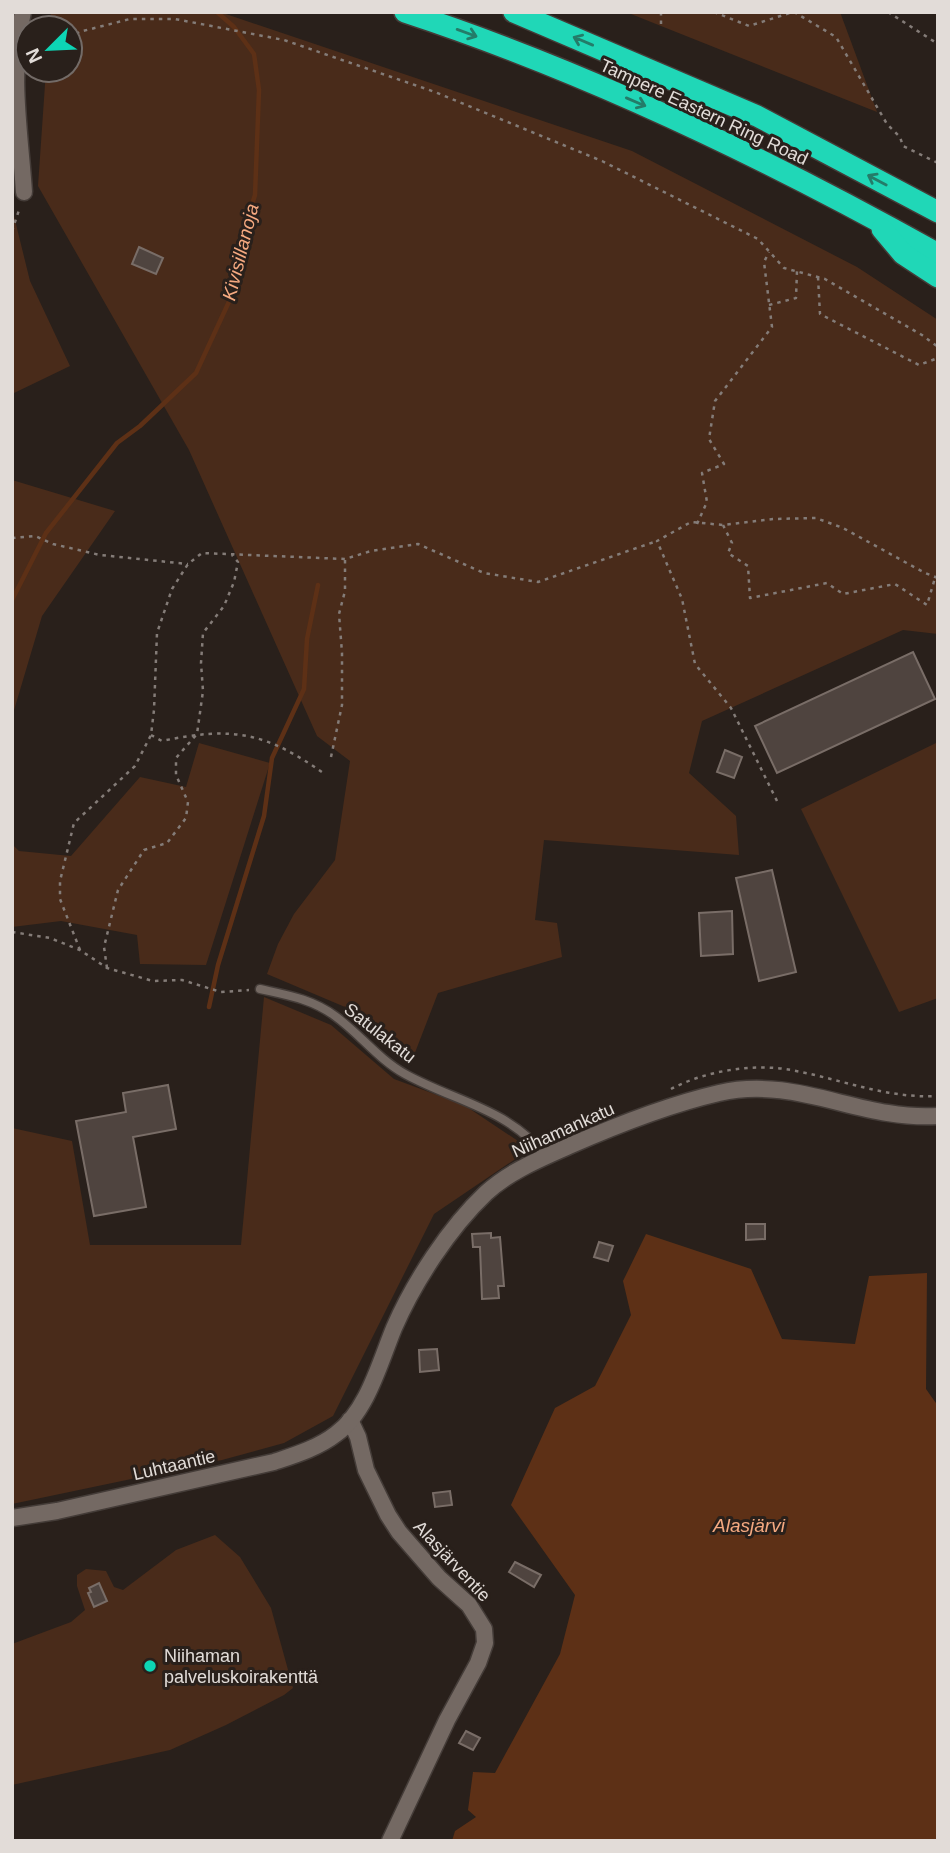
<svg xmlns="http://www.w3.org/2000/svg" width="950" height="1853" viewBox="0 0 950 1853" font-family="Helvetica,sans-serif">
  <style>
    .green { fill: #492b1a }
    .water { fill: #5d3016 }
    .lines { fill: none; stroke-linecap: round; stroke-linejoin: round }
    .stream { stroke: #5d3016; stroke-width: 4.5 }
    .building { fill: #4f443f; stroke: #796d67; stroke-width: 2 }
    .lane-casing { stroke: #443c38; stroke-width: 11 }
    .street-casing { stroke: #443c38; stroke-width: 19 }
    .highway-casing { stroke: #443c38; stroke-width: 24 }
    .path { stroke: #847c78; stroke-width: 2.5; stroke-dasharray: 3.5 5; stroke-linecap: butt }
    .lane { stroke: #746963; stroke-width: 8 }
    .street { stroke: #746963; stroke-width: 16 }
    .highway { stroke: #20d7b7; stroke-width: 21 }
    .oneway { stroke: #247c69 }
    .poi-dot { fill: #0dd5b5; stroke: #29201b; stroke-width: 2.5 }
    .labels { text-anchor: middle; stroke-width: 6; stroke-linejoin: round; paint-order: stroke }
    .street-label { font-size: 18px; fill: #e2dcd8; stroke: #29201b }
    .poi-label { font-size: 18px; fill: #e2dcd8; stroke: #29201b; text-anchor: start }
    .water-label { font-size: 19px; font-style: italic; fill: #f5a980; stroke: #29201b }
  </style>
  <rect width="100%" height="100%" fill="#29201b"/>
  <g class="green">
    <path d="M 51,12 L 220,12 L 632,151 L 857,267 L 938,320 L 938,634 L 903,630 L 702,721 L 689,773 L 736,816 L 739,855 L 544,840 L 535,920 L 557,923 L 562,957 L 438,993 L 411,1063 L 345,1007 L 267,974 L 278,944 L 294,914 L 335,860 L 350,761 L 317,736 L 189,450 L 38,186 L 46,70 L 70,70 L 70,28 L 49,28 Z"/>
    <path d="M 626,12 L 840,12 L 877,112 L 661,26 Z"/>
    <path d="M 12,208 L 30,281 L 70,366 L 12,394 Z"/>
    <path d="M 12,480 L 115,511 L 42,616 L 12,717 Z"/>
    <path d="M 199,743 L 270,763 L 206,965 L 140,964 L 137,935 L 61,921 L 12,927 L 12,844 L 19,851 L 71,856 L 140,777 L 186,787 Z"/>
    <path d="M 936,743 L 938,748 L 938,998 L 899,1012 L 801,809 Z"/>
    <path d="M 264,997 L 331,1025 L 394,1079 L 464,1105 L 530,1149 L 434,1214 L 333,1416 L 284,1443 L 222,1460 L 12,1504 L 12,1128 L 72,1141 L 90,1245 L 241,1245 Z"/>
    <path d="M 215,1535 L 240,1557 L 271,1608 L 293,1688 L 284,1695 L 226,1725 L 170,1750 L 12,1785 L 12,1644 L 71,1622 L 85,1610 L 77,1586 L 77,1575 L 86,1569 L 106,1571 L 114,1587 L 123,1590 L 176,1550 Z"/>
  </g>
  <path class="water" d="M 646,1234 L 751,1269 L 782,1339 L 855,1344 L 869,1276 L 927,1273 L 926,1389 L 938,1406 L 938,1841 L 452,1841 L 455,1831 L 476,1817 L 468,1810 L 473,1772 L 495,1773 L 560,1654 L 575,1595 L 511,1505 L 555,1408 L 595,1386 L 631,1315 L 623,1281 Z"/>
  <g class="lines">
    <g class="stream">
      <path d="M 12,600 L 46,533 L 117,443 L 140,426 L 196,373 L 233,293 L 244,229 L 255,195 L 259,90 L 254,54 L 234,27 L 217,12"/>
      <path d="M 209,1007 L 218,965 L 264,816 L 272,758 L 304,689 L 307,639 L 318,585"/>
    </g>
  </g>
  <g class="building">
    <path d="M 139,247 L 163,258 L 156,274 L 132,264 Z"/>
    <path d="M 913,652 L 935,699 L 777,773 L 755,726 Z"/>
    <path d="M 725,750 L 742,757 L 734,778 L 717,772 Z"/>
    <path d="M 772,870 L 796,972 L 759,981 L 736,878 Z"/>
    <path d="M 732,911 L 733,954 L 701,956 L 699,913 Z"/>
    <path d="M 168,1085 L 176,1129 L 133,1137 L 146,1207 L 94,1216 L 76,1121 L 126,1112 L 123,1093 Z"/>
    <path d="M 746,1224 L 765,1224 L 765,1239 L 746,1240 Z"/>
    <path d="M 491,1233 L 491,1238 L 500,1237 L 504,1286 L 498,1286 L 499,1298 L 482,1299 L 480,1247 L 473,1247 L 472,1234 Z"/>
    <path d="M 599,1242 L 613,1246 L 608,1261 L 594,1257 Z"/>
    <path d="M 437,1349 L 439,1370 L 420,1372 L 419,1350 Z"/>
    <path d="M 450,1491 L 452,1505 L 435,1507 L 433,1493 Z"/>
    <path d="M 515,1562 L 541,1575 L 534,1587 L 509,1572 Z"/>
    <path d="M 99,1583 L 107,1601 L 94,1607 L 88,1593 L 91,1592 L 89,1588 Z"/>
    <path d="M 466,1731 L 480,1738 L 473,1750 L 459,1743 Z"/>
  </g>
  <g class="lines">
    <defs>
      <path id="lane" d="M 260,989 C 287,995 312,999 335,1016 C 359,1033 378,1059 405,1074 C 456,1102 507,1108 546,1156"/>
      <g id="street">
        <path d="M 23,12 C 9,71 20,133 24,192"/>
        <path d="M 350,1420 L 358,1437 L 366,1470 L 388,1515 L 399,1532 L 439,1578 L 469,1605 L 484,1629 L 485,1643 L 478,1663 L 447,1720 L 390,1841"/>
        <path d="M 12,1518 L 57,1511 L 274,1462 C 295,1455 318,1448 336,1434 C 367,1412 380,1362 394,1328 C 414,1282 449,1228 486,1193 C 510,1171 540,1159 569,1146 C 617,1125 667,1105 719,1093 C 797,1075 860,1121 938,1116"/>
      </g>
      <g id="highway">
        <path d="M 405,12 C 588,72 770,160 938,254"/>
        <path d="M 514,12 L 757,116 L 938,212"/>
        <path d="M 882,229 L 903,254 L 938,277"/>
      </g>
    </defs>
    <use href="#lane" class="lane-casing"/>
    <use href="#street" class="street-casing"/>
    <use href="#highway" class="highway-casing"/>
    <g class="path">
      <path d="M 661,12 L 661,26"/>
      <path d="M 714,12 L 749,26 L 793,12"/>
      <path d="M 794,12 L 836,37 L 887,124 L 900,137 L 903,146 L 938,163"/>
      <path d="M 888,12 L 938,44"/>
      <path d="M 70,40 L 79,32 L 130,19 L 175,19 L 284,40 L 435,92 L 602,161 L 758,239 L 784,268 L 825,279 L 922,335 L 938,347"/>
      <path d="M 12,231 L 20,207"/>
      <path d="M 818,277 L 820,314 L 919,365 L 938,358"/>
      <path d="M 769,305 L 796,298 L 797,271"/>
      <path d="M 697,524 L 707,502 L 702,473 L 724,464 L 709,439 L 715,401 L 772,327 L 764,262 L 769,252"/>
      <path d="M 723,525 L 732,543 L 728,553 L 748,566 L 750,598 L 827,583 L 843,594 L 895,584 L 927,605 L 935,578"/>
      <path d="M 12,538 L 35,536 L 53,544 L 100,555 L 188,564"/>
      <path d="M 151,735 L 162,741 C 233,726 266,732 326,775"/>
      <path d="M 331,757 L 342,705 L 342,653 L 339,614 L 345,591 L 345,559"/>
      <path d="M 777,801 L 731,708 L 695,664 L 682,599 L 657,541 L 691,522 L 723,525 L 773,519 L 816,518 L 843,528 L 925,573 L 938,578"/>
      <path d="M 12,932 L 50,938 L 80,950 L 107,968 L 153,981 L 182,980 L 221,992 L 249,990"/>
      <path d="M 80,950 L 60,899 L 60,881 L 74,823 L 135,766 L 151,735 L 154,710 L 157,633 L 172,589 L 188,564 L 202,553 L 345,559 L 371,551 L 418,544 L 484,573 L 538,582 L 657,541"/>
      <path d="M 107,968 L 104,947 L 118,890 L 144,850 L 167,843 L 186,818 L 188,802 L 176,775 L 176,758 L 197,734 L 203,691 L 201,663 L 203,633 L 224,606 L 234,582 L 238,562 L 232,555"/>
      <path d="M 671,1089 C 705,1071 753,1063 791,1070 C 841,1079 887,1099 938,1096"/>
    </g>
    <use href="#lane" class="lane"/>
    <use href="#street" class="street"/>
    <use href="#highway" class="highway"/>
  </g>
  <defs><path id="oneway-shaft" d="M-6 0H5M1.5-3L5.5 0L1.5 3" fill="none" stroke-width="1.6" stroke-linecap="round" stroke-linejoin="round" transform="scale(1.75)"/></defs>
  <g class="oneway">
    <use href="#oneway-shaft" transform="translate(467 33) rotate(20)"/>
    <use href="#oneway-shaft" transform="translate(583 41) rotate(-157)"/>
    <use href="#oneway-shaft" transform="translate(636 102) rotate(23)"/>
    <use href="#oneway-shaft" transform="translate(877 180) rotate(-152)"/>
  </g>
  <circle class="poi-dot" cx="150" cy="1666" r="7"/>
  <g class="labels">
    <g class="street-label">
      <text transform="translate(704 112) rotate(25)" y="6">Tampere Eastern Ring Road</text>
      <text transform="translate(380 1033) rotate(38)" y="6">Satulakatu</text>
      <text transform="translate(563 1130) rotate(-24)" y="6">Niihamankatu</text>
      <text transform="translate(174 1465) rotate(-13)" y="6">Luhtaantie</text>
      <text transform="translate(452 1561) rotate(47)" y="6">Alasjärventie</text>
    </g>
    <g class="poi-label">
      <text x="164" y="1662">Niihaman<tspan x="164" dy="21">palveluskoirakenttä</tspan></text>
    </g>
    <g class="water-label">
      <text transform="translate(240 252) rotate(-76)" y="7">Kivisillanoja</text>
      <text x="749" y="1532">Alasjärvi</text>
    </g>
  </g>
  <rect width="950" height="1853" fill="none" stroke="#e2dcd8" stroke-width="28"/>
  <g transform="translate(49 49) rotate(246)"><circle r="33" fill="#29201b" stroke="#736b67" stroke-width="2"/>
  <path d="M0-5L12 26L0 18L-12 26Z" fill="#0dd5b5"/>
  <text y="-10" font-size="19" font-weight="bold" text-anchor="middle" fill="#e2dcd8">N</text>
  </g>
</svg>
